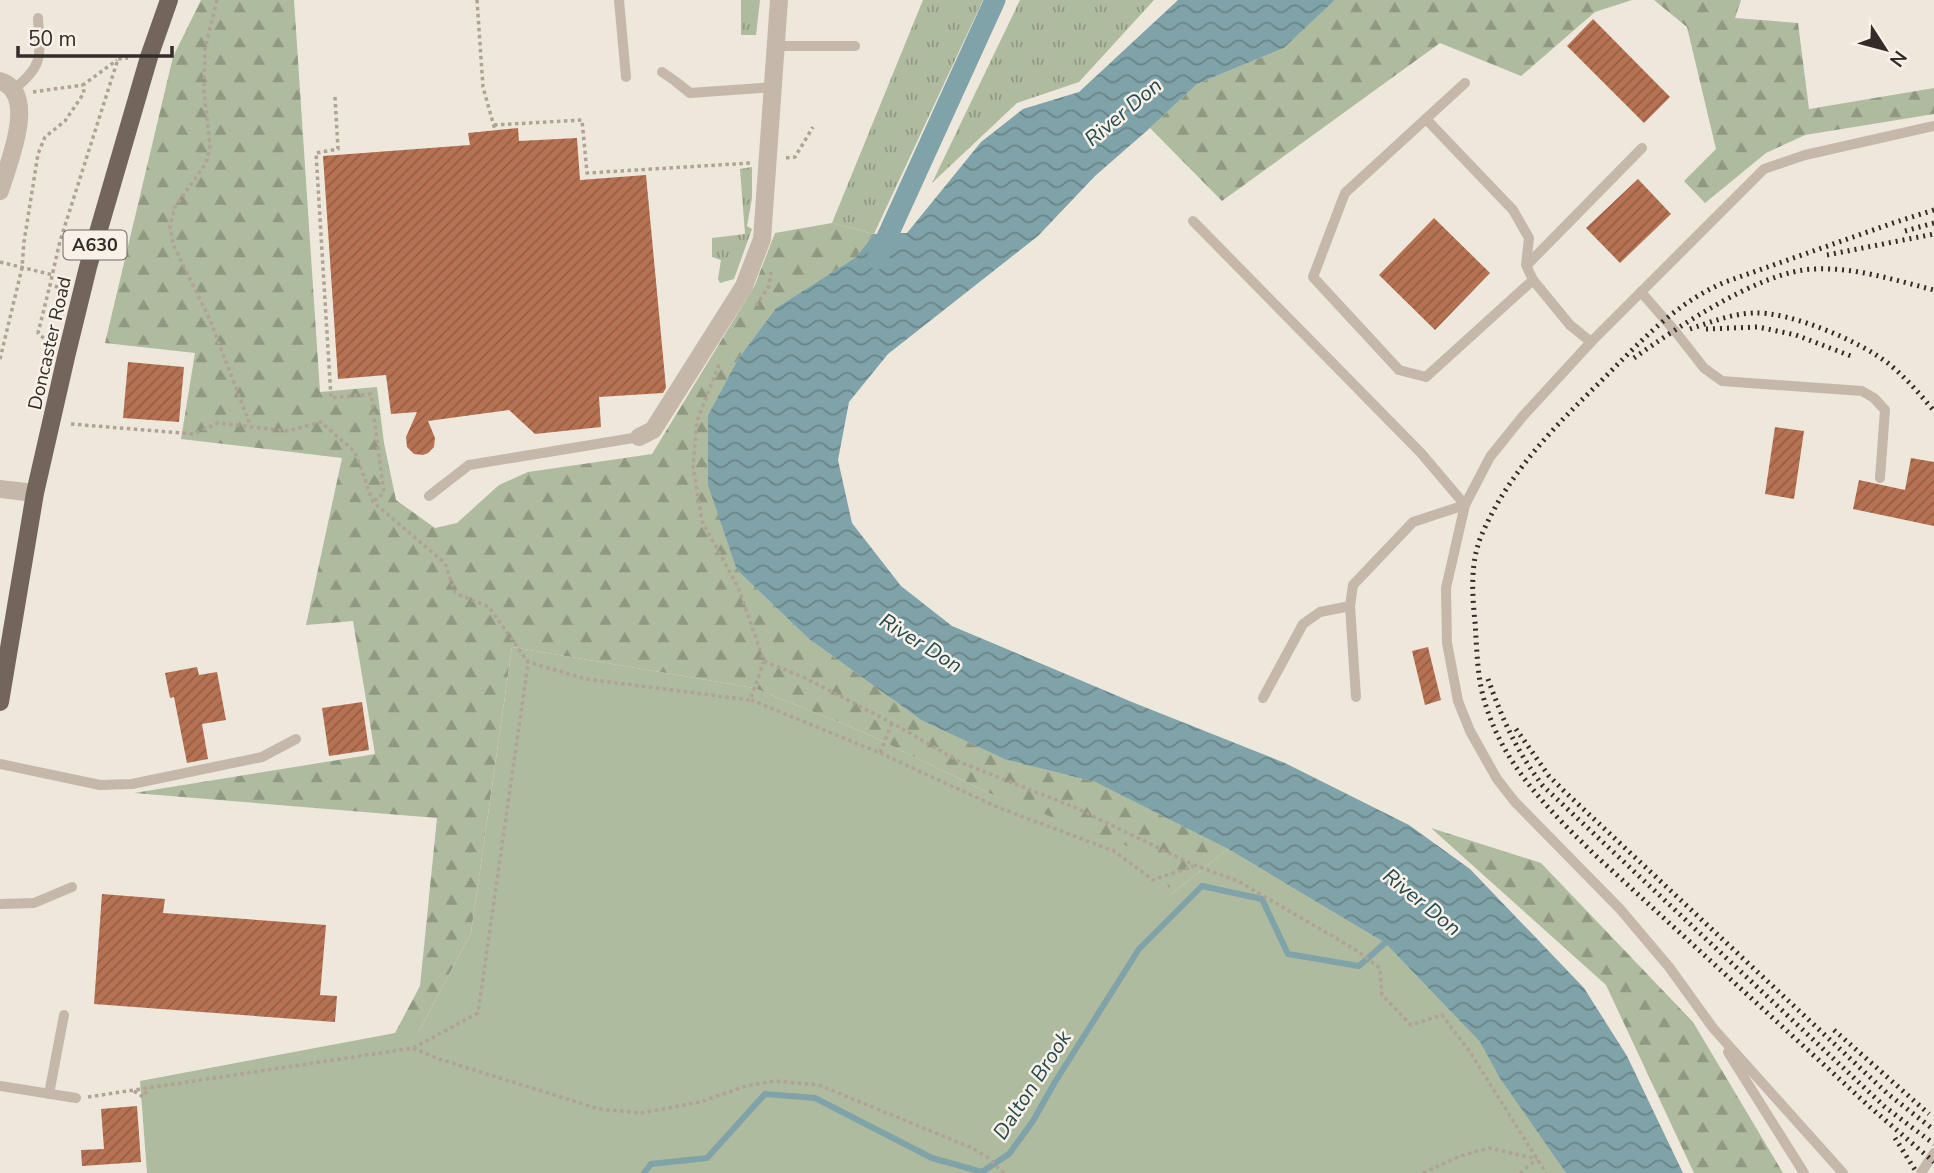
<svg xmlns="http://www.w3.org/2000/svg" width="1934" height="1173" viewBox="0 0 1934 1173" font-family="'Nunito Sans',sans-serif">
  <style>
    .grass { fill: url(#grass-tufts) }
    .forest { fill: url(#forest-firs) }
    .park { fill: #afbb9e }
    .water { fill: url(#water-waves) }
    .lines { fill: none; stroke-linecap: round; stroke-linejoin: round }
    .stream { stroke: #7fa3a8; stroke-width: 6 }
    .canal { stroke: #7fa3a8; stroke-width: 21 }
    .building { fill: url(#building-hatch) }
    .path { stroke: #b0a294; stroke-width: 3.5; stroke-dasharray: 3.5 3.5; stroke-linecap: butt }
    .service { stroke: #c5b8aa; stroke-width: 10 }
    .minor { stroke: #c5b8aa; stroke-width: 18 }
    .tertiary { stroke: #c5b8aa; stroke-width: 18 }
    .primary { stroke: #73655b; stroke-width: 18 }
    .rail { stroke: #332c28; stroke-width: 5; stroke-dasharray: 2 5; stroke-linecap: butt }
    .labels { text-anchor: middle; stroke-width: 5; stroke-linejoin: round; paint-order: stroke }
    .shield { fill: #f7f1e8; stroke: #6e6762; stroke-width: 2 }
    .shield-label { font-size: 18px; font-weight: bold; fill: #332c28 }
    .street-label { font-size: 19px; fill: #332c28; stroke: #f7f1e8 }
    .water-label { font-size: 21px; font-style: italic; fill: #23494f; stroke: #f7f1e8 }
  </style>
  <defs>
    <pattern id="grass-tufts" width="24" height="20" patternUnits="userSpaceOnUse" patternTransform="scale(1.75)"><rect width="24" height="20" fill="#afbb9e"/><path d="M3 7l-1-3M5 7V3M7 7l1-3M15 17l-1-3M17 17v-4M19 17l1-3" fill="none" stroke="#8f9881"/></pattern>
    <pattern id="forest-firs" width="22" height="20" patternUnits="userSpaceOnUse" patternTransform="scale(1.75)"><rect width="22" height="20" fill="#afbb9e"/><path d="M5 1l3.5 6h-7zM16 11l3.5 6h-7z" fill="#8f9881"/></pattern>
    <pattern id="water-waves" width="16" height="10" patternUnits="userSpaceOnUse" patternTransform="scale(1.75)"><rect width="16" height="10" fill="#7fa3a8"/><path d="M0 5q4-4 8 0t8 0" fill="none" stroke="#698589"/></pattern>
    <pattern id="building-hatch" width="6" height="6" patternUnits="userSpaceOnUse" patternTransform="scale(1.75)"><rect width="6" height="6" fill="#b67252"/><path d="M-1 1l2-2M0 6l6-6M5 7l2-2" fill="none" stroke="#955e44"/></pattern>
  </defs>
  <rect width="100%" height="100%" fill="#eee7dc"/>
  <g class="grass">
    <path d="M 741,0 L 760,0 L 756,35 L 741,35 Z"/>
    <path d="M 923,0 L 983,0 L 874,234 L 832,223 Z"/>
    <path d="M 1020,0 L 1154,0 L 1079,82 L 1017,103 L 932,183 Z"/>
    <path d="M 752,167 L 752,198 L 747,226 L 752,229 L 734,279 L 720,283 L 718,279 L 721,260 L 712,257 L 712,238 L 745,234 L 740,169 Z"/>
  </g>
  <g class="forest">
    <path d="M 201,0 L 294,0 L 320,392 L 377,387 L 384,443 L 396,500 L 435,528 L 457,523 L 499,485 L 528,472 L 652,454 L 755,285 L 775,233 L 832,223 L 874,234 L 856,257 L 776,308 L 738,359 L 708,415 L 737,570 L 809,639 L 921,720 L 1002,758 L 1095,782 L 1228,849 L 1170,895 L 995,796 L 861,731 L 754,688 L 512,647 L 471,933 L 418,1033 L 395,1033 L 420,986 L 437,818 L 134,793 L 375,754 L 353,621 L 306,625 L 342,458 L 181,439 L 195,353 L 105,343 L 173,57 Z"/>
    <path d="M 1335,0 L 1632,0 L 1595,12 L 1521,76 L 1440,43 L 1222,201 L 1150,128 L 1197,84 L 1284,48 Z"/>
    <path d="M 1654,0 L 1741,0 L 1735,18 L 1798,23 L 1809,109 L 1934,88 L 1934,114 L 1805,135 L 1766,153 L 1705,203 L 1684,181 L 1716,149 L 1687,27 Z"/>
    <path d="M 1431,828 L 1541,863 L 1693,1022 L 1783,1173 L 1694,1173 L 1606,985 Z"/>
  </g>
  <path class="park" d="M 512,647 L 754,688 L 861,731 L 995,796 L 1120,842 L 1164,867 L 1170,895 L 1228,849 L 1385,943 L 1480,1042 L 1566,1173 L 147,1173 L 140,1081 L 395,1033 L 418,1033 L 471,933 Z"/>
  <path class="water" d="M 1178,0 L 1335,0 L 1284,48 L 1197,84 L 1150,128 L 1095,176 L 1038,236 L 888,354 L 849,402 L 838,460 L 852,523 L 901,586 L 952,626 L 1132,702 L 1285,763 L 1409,825 L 1470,869 L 1584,988 L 1627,1056 L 1683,1173 L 1566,1173 L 1500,1078 L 1480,1042 L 1385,943 L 1228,849 L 1095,782 L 1004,759 L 921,720 L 809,639 L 737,570 L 708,485 L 708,415 L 738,359 L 776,308 L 856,257 L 874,234 L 907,233 L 981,142 L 1023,109 L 1079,92 Z"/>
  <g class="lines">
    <path class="stream" d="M 644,1173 L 651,1164 L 707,1158 L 765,1094 L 815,1098 L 932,1158 L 982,1172 L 1009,1154 L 1033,1121 L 1055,1082 L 1139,949 L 1202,886 L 1262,899 L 1288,954 L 1359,966 L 1385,943"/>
    <path class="canal" d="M 877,259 L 995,0"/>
  </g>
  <g class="building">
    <path d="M 1593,19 L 1670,97 L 1644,123 L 1567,46 Z"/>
    <path d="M 518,128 L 519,141 L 577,138 L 580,180 L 646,175 L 666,388 L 663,393 L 599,397 L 601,427 L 535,434 L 509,410 L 428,421 L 435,438 L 434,447 L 428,453 L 423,455 L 414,454 L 407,447 L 406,437 L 417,412 L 391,414 L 386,375 L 338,379 L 323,156 L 470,145 L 468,133 Z"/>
    <path d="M 1638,179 L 1671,214 L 1620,263 L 1586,228 Z"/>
    <path d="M 1434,218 L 1490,273 L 1435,330 L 1379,275 Z"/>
    <path d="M 128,362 L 184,367 L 179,422 L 123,418 Z"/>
    <path d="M 1775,427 L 1804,431 L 1794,499 L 1765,494 Z"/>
    <path d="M 1911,458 L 1934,462 L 1934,526 L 1853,509 L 1859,480 L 1905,490 Z"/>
    <path d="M 1428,647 L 1441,700 L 1425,705 L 1412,651 Z"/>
    <path d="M 197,667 L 199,675 L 217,672 L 226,720 L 202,724 L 208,759 L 187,763 L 174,697 L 170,698 L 165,673 Z"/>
    <path d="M 362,702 L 369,750 L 329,756 L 322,708 Z"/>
    <path d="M 102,894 L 165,899 L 163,913 L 326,925 L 320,995 L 337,996 L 335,1022 L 94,1004 Z"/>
    <path d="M 137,1106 L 141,1162 L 82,1166 L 81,1150 L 104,1149 L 101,1109 Z"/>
  </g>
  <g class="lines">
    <g class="path">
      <path d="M 217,0 L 205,49 L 204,92 L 210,146 L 206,163 L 175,207 L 170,226 L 173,244 L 210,320 L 251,427"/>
      <path d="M 477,0 L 483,87 L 495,130"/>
      <path d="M 33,92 L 83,85"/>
      <path d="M 335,97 L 338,149 L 316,153 L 331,398 L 371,394 L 384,493 L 373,502"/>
      <path d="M 494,125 L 582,120 L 587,173 L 751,163"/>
      <path d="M 786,158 L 795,157 L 813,127"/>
      <path d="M 0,262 L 53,275"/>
      <path d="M 65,289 L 50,285 L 60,241 L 118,59 L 128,58"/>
      <path d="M 756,306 L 769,286 L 771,272"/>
      <path d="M 49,343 L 38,333 L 50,285"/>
      <path d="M 0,359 L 22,268 L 24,242 L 38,154 L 45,137 L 65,121 L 84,93 L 83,85 L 117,60"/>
      <path d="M 71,424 L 194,434 L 218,423 L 288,431 L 321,422 L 355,452 L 373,502 L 445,563 L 455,593 L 489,607 L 528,662 L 586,679 L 750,700 L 764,661 L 738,587 L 702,521 L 693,466 L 697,421 L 720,362"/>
      <path d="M 764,661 L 805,678 L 892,723 L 960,762 L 1074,807 L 1194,865 L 1238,881 L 1356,950 L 1380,968 L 1382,995 L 1411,1025 L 1442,1015 L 1470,1052 L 1546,1173"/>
      <path d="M 751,700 L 880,753 L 892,723"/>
      <path d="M 880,753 L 997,807 L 1114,851 L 1153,880 L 1193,866"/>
      <path d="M 413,1048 L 439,1059 L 599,1109 L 641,1113 L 700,1102 L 746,1086 L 775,1081 L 819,1085 L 972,1148 L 987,1157 L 1004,1173"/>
      <path d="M 134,1091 L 143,1097 L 149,1088"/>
      <path d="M 88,1097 L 413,1048 L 478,1013 L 528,663"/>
      <path d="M 1423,1173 L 1460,1156 L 1489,1148 L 1537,1159"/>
      <path d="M 1520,1173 L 1537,1159"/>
    </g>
    <g class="service">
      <path d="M 619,0 L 626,77"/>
      <path d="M 776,46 L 855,46"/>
      <path d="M 662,72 L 675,81 L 690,93 L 773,87"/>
      <path d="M 1465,83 L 1345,193 L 1313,277 L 1399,370 L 1426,377 L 1533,280"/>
      <path d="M 14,89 C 45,65 40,54 38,18"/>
      <path d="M 1426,119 L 1513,210 L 1529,238 L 1526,265 L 1533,280 L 1570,325 L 1591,342"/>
      <path d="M 1193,221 L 1421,453 L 1465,505 L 1413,522 L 1353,585 L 1350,606 L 1356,697"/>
      <path d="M 1527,265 L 1642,148"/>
      <path d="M 1641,292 L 1675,331 L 1704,368 L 1722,381 L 1862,391 L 1874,398 L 1885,410 L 1880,478"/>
      <path d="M 429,496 L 469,465 L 639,437"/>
      <path d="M 1263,698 L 1303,624 L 1320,612 L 1350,606"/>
      <path d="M 0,764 L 100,785 L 132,784 L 262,757 L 296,739"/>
      <path d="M 0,904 L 34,903 L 72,887"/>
      <path d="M 1728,1052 L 1804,1173"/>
      <path d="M 0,1086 L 76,1098"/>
      <path d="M 49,1094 L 64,1015"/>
      <path d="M 1843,1173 L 1713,1028 L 1669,967 L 1620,909 L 1515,802 L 1497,779 L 1470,731 L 1458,701 L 1447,643 L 1446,588 L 1465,505 L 1490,457 L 1523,416 L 1591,342 L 1764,169 L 1805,155 L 1934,126"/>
      <path d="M 1921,1173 L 1934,1153"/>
    </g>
    <g class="minor">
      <path d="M 0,81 C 39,93 8,164 0,191"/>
      <path d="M 639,437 L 653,430 L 744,286 L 762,239 L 779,0"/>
    </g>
    <path class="tertiary" d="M 0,489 L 35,493"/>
    <path class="primary" d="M 0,702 L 35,493 L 66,357 L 88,267 L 149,57 L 169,0"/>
    <g class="rail">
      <path d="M 1934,210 L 1893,223 L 1725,282 C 1671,305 1635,348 1594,388 C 1550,431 1507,476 1482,534 C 1470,562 1472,593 1475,622 C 1477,650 1477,680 1486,706 C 1505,767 1550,811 1594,854 L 1871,1108 L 1934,1162"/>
      <path d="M 1905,231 L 1934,223"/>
      <path d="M 1827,255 L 1934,234"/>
      <path d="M 1690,329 C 1711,322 1731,314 1753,313 C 1789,311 1860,341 1889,364 C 1906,378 1920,394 1934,411"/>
      <path d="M 1706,329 L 1758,327 L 1796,335 L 1851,356"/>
      <path d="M 1634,358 C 1678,327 1760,271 1814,269 C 1855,267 1894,280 1934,290"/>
      <path d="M 1488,679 C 1503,721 1516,750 1543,786 L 1885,1107 L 1934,1144"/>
      <path d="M 1516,729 L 1549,776 L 1563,790 L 1888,1094 L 1934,1130"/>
      <path d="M 1834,1030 L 1929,1114"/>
      <path d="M 1895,1138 L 1917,1173"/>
    </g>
  </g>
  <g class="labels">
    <rect class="shield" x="63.5" y="230.5" width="63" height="29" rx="5"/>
    <g class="shield-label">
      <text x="95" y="251">A630</text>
    </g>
    <g class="street-label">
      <text transform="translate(49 343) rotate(-77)" y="7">Doncaster Road</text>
    </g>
    <g class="water-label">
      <text transform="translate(1123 112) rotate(-40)" y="7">River Don</text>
      <text transform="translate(921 643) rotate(32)" y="7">River Don</text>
      <text transform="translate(1422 902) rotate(39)" y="7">River Don</text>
      <text transform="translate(1032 1085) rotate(-57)" y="7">Dalton Brook</text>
    </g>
  </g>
  <g transform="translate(1885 49) rotate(126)" stroke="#f7f1e8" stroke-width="5" paint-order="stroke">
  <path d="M0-5L12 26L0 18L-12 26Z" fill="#332c28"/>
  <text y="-10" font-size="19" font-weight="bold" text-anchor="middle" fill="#332c28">N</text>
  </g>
  <path d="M18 46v10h154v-10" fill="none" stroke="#332c28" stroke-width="3.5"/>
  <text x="28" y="46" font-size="21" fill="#332c28" stroke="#f7f1e8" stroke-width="5" paint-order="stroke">50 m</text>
</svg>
